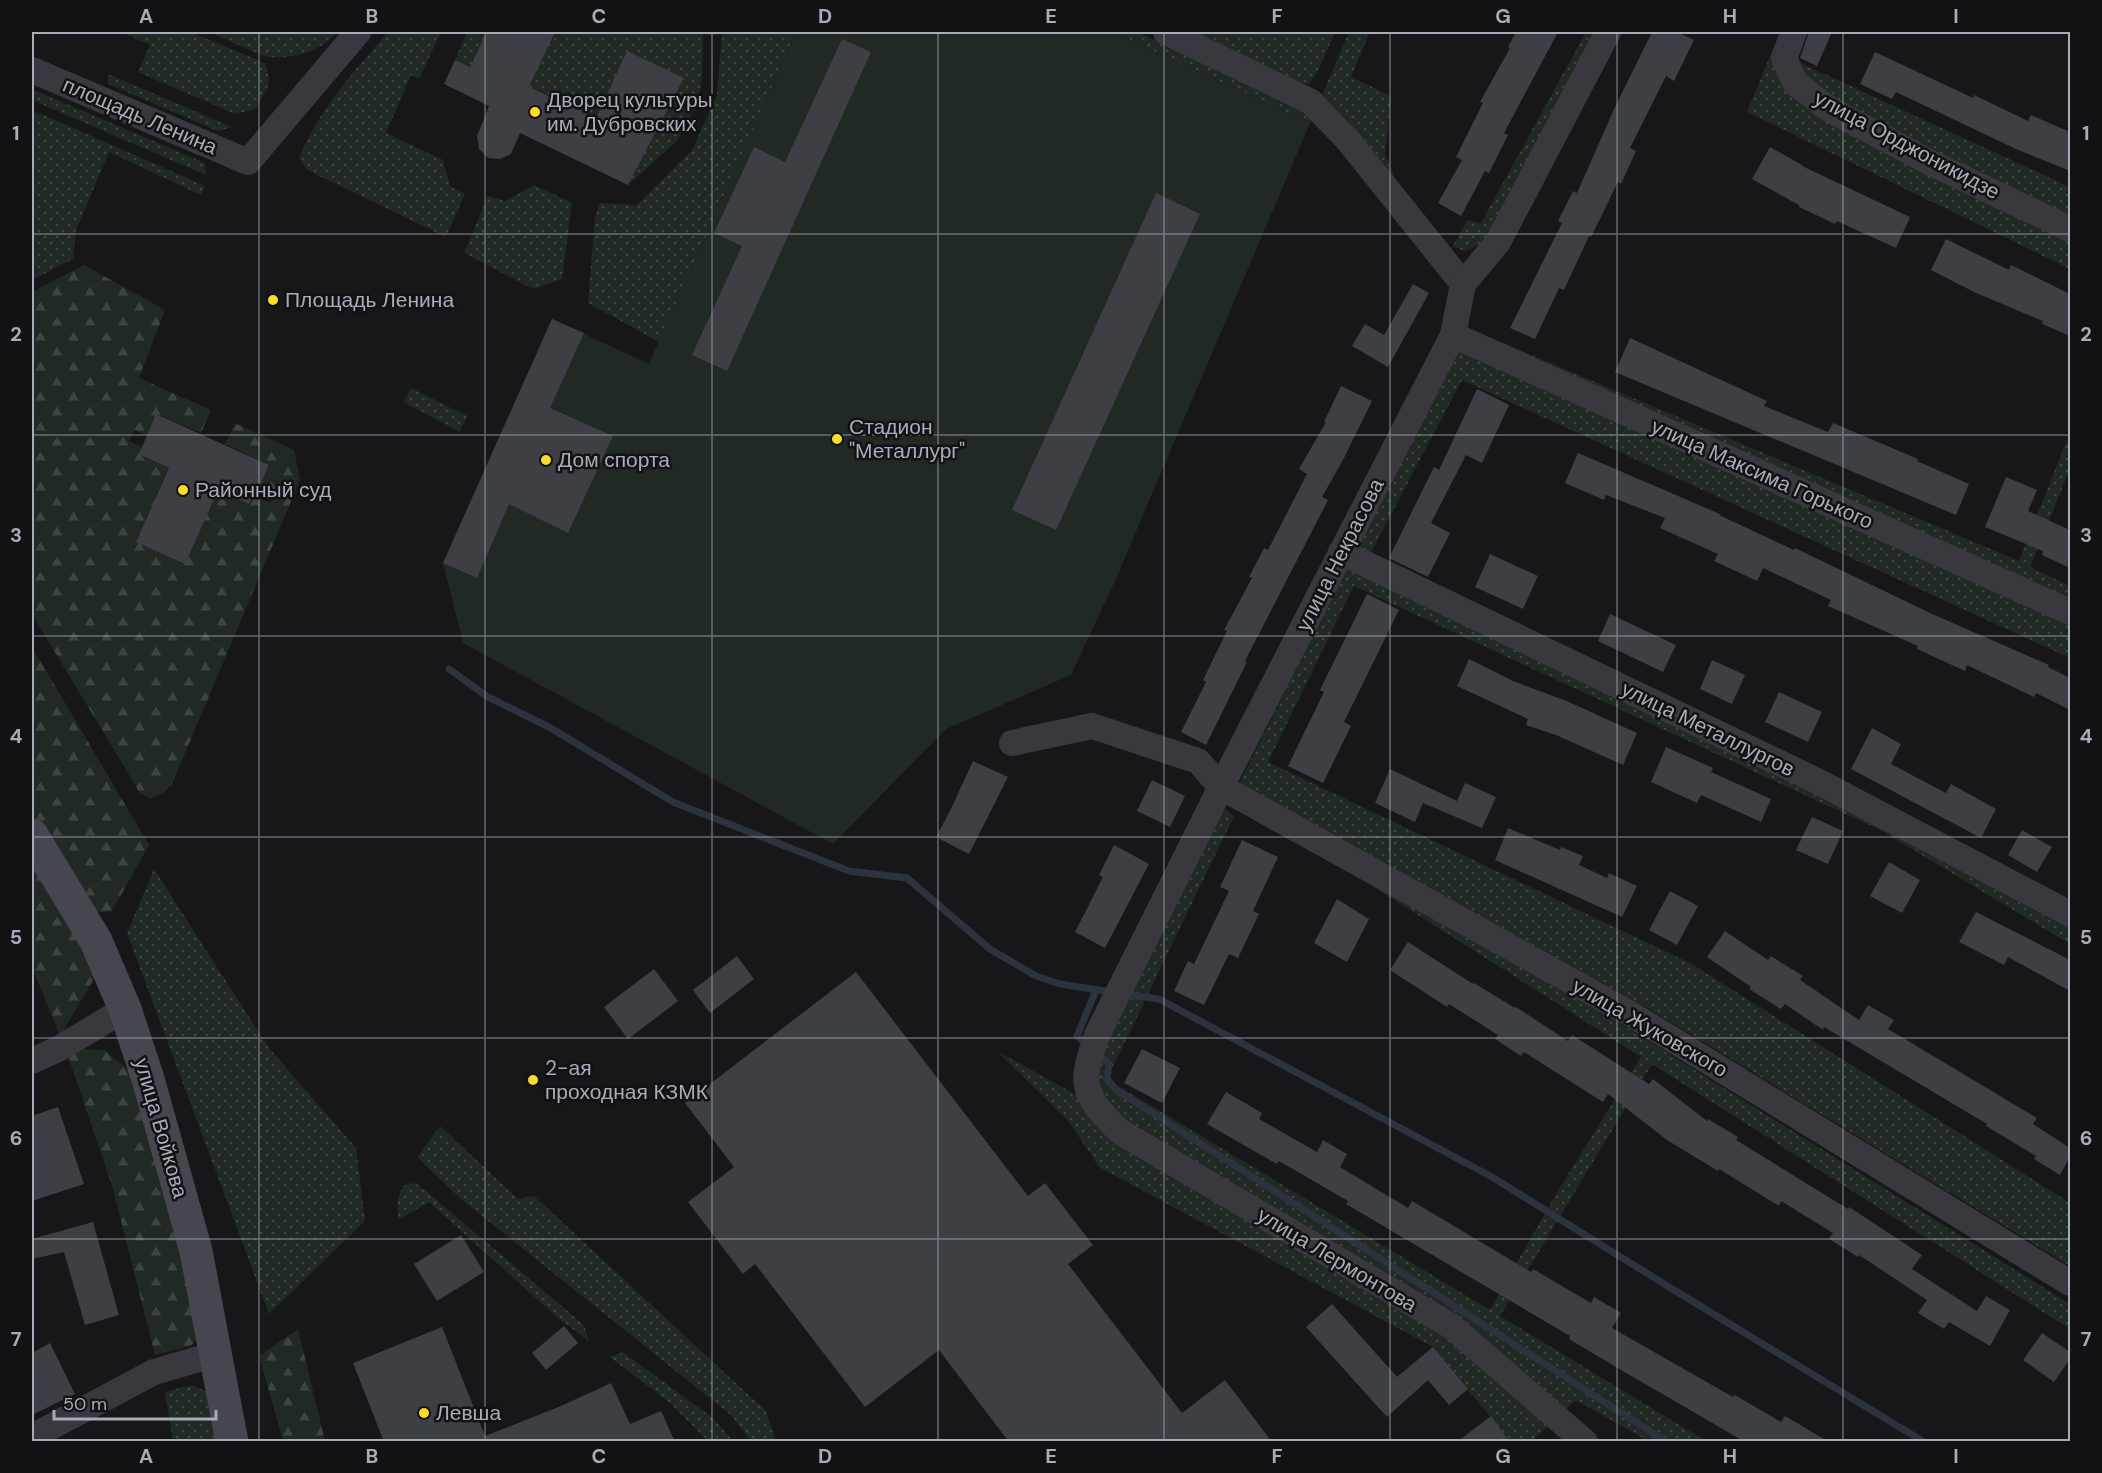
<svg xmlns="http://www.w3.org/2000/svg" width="2102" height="1473" viewBox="0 0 2102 1473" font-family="'DM Sans',sans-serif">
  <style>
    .grass { fill: url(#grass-dots) }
    .forest { fill: url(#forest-firs) }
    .pitch { fill: #202923 }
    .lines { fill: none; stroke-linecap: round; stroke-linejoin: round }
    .stream { stroke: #2c333e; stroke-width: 7 }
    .building { fill: #3e3f44 }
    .street { stroke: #38383e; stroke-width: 26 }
    .secondary { stroke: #45464e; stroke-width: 33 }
    .grid { fill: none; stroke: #a8abba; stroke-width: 1.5; stroke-opacity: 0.55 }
    .poi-dot { fill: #fcda2c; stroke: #121214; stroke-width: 2 }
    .labels { text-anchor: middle; stroke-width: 5; stroke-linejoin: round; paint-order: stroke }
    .poi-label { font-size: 21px; fill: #a8abba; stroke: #121214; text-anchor: start }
    .street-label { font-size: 21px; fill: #a8abba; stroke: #121214 }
    .neatline { fill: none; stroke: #a8abba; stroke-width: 2 }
    .grid-label { font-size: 20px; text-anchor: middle; font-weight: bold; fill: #a8abba }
  </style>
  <defs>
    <pattern id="grass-dots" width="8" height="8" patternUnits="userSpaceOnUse" patternTransform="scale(1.5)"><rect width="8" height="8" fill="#202923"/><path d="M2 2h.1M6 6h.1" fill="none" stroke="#3e4541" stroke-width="1.8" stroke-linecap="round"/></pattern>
    <pattern id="forest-firs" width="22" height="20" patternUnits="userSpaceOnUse" patternTransform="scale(1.5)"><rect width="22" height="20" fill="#202923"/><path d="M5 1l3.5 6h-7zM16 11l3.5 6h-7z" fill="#3e4541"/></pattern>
  </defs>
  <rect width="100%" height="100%" fill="#171719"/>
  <g class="grass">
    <path d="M 120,32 L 190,32 L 265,63 C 273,87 267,89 255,109 L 235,114 L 138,72 L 150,45 Z"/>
    <path d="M 209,32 L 337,32 C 323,50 293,60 270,57 C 256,55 224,38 209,32 Z"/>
    <path d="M 388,32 L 441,32 L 419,79 L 411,75 L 386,133 L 443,160 L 450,186 L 465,194 L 446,237 L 307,170 L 299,158 C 319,110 354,71 388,32 Z"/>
    <path d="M 467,32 L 487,32 L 470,67 L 455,60 Z"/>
    <path d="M 555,32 L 703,32 L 702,79 L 697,104 L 677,141 L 628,185 L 684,78 L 627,52 L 596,118 L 529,87 Z"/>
    <path d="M 722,32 L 796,32 L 659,342 L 588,303 L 595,218 L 600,203 L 637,205 L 692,150 L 717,95 Z"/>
    <path d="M 1112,32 L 1138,32 L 1312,118 L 1310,123 Z"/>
    <path d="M 1186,32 L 1335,32 L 1318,71 L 1309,84 L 1295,85 Z"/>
    <path d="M 1349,32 L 1370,32 L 1351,77 L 1391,96 L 1385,154 L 1398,186 L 1349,121 L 1322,95 Z"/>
    <path d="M 1586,32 L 1599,32 L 1483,244 L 1464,251 L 1453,246 L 1467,220 L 1481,223 Z"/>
    <path d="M 1780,32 L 1786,32 L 1785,88 L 2070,238 L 2070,269 L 1747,112 Z"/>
    <path d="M 1792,59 L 2070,187 L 2070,220 L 1942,158 L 1803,82 Z"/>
    <path d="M 108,74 L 232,127 L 218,131 L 108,84 Z"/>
    <path d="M 34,90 L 205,163 L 206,175 L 32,100 L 32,92 Z"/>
    <path d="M 32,110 L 205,186 L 201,195 L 109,152 L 76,230 L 73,259 L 32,280 Z"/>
    <path d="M 534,185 L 572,203 L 562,279 L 533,289 L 464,253 L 488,196 L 505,201 Z"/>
    <path d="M 1479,333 L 2019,561 L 2070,432 L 2070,469 L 2030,567 L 2070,586 L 2070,602 Z"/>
    <path d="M 1460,347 L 2070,624 L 2070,658 L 1462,380 L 1369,556 L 1356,551 Z"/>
    <path d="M 411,388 L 467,416 L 460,432 L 403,402 Z"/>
    <path d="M 1347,567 L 1806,790 L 2070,929 L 2070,944 L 1880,830 L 1354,586 L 1268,762 L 1690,963 L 2070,1203 L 2070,1266 L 1646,1007 L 1238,786 Z"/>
    <path d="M 1224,808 L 1234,816 L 1107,1079 L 1490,1310 L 1556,1194 L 1641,1057 L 1333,861 L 1621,1024 L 2070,1304 L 2070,1329 L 1652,1064 L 1500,1316 L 1706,1441 L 1648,1441 L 1576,1400 L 1563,1412 L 1125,1125 L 1095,1083 L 1097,1061 Z"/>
    <path d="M 154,869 L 269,1048 L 356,1148 L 365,1221 L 269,1314 L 127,933 Z"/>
    <path d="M 997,1051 L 1080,1097 L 1447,1332 L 1551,1423 L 1535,1438 L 1537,1441 L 1510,1441 L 1433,1347 L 1099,1167 L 1069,1122 Z"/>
    <path d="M 440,1126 L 518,1199 L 534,1196 L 766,1411 L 776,1441 L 751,1441 L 731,1415 L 462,1200 L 417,1157 Z"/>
    <path d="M 412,1183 L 419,1185 L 584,1325 L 589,1341 L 559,1319 L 429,1202 L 399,1219 C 396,1206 397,1198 403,1186 Z"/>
    <path d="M 623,1352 L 714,1419 L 733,1441 L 708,1441 L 670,1403 L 610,1357 Z"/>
    <path d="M 191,1385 L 210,1393 L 219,1441 L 173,1441 L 165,1392 Z"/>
  </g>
  <g class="forest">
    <path d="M 84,265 L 165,310 L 139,378 L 211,410 L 201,433 L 157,414 L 147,435 L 134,430 L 129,441 L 142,448 L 139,454 L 175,471 L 164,478 L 136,542 L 210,486 L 249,504 L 253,496 L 270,503 L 274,494 L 259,487 L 269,465 L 225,444 L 235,423 L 294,450 L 300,480 L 172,784 L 163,793 L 150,799 L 140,793 L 32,614 L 32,292 Z"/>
    <path d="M 32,647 L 149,845 L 112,911 L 91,913 L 32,818 Z"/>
    <path d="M 32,856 L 98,972 L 60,1036 L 32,967 Z"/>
    <path d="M 83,1049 L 105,1050 L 136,1077 L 183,1249 L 200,1338 L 190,1346 L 155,1355 L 113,1189 L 67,1053 Z"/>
    <path d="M 298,1329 L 325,1441 L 283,1441 L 259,1356 Z"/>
  </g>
  <path class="pitch" d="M 796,32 L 1112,32 L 1310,123 L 1115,581 L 1071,675 L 946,729 L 833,844 L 463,643 L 443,563 L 552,319 L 649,364 Z"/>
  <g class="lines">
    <g class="stream">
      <path d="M 449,669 L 488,697 L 549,727 L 673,802 L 849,871 L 907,878 L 990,949 L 1036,976 L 1060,984 L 1111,992"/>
      <path d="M 1122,994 L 1159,999 L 1492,1177 L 1669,1287 L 1924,1442"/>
      <path d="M 1088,1045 L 1077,1036 L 1096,990"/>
      <path d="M 1096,1053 L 1109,1064 L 1107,1078 L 1115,1089 L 1667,1442"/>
    </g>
  </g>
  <g class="building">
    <path d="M 487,32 L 555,32 L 529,87 L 596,118 L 627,51 L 684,78 L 628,185 L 520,133 L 511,154 L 500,159 L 488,158 L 479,149 L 477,136 L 489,106 L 444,84 L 455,60 L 470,67 Z"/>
    <path d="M 1516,32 L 1558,32 L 1504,133 L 1508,135 L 1489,173 L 1485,171 L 1461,216 L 1438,203 L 1462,160 L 1456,157 L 1483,103 L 1480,102 L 1510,48 L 1508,47 Z"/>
    <path d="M 1652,32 L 1677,32 L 1694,40 L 1674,81 L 1666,76 L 1630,148 L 1636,151 L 1621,184 L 1618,182 L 1591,237 L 1589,236 L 1564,290 L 1559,288 L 1535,339 L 1510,328 L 1562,223 L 1558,221 L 1573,191 L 1577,193 L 1614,109 Z"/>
    <path d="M 1809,32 L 1832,32 L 1817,66 L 1800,58 Z"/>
    <path d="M 842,39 L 871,52 L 727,371 L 692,355 L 742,246 L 714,233 L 754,147 L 785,162 Z"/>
    <path d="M 1875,52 L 1973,98 L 1974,95 L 2028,121 L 2031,115 L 2070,132 L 2070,171 L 2016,149 L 1896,92 L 1892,99 L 1860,84 Z"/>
    <path d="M 1770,147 L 1802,165 L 1802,166 L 1910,217 L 1896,248 L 1837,221 L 1835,224 L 1799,207 L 1799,205 L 1752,179 Z"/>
    <path d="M 1156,193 L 1200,214 L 1056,530 L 1012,510 Z"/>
    <path d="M 1946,239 L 2009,270 L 2011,265 L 2070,294 L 2070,336 L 2042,324 L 2043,321 L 1976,293 L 1931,270 Z"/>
    <path d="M 1413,284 L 1429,293 L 1388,367 L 1352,346 L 1365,324 L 1384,335 Z"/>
    <path d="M 552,319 L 584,333 L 550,408 L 613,436 L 568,533 L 509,504 L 477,578 L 443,563 Z"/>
    <path d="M 1630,338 L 1767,401 L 1764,406 L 1828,432 L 1833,423 L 1918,459 L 1917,461 L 1969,484 L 1956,515 L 1615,372 Z"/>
    <path d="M 1341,386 L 1372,401 L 1344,458 L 1322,497 L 1328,500 L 1245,661 L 1247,662 L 1206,745 L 1181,732 L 1206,682 L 1203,680 L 1227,631 L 1224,630 L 1252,578 L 1249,577 L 1264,548 L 1268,550 L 1307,474 L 1299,469 L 1326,422 L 1324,422 Z"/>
    <path d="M 1477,389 L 1509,405 L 1482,463 L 1466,455 L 1431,523 L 1450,533 L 1428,577 L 1389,558 L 1434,467 L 1439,470 Z"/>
    <path d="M 156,414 L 269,465 L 255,497 L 253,496 L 249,504 L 218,490 L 185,564 L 136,542 L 169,468 L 139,454 Z"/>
    <path d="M 1578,453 L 1720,514 L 1719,515 L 1794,550 L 1795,548 L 1930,613 L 2049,665 L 2048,667 L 2070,678 L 2070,710 L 2036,693 L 2034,697 L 1967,665 L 1965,671 L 1917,649 L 1918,646 L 1828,606 L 1831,600 L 1763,568 L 1757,581 L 1714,561 L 1718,554 L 1660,528 L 1665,518 L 1606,495 L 1604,500 L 1565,483 Z"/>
    <path d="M 2006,477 L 2037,490 L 2028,511 L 2070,530 L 2070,568 L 2042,555 L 2043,551 L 1985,527 Z"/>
    <path d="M 1490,554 L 1538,576 L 1523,609 L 1475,587 Z"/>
    <path d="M 1367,594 L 1399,610 L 1344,722 L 1351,726 L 1323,783 L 1288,766 L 1324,692 L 1320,690 Z"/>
    <path d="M 1610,614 L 1676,645 L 1663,672 L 1598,641 Z"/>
    <path d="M 1469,659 L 1513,681 L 1569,702 L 1637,733 L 1623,765 L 1556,735 L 1526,725 L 1528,719 L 1457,686 Z"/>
    <path d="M 1712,660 L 1745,675 L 1732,704 L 1700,689 Z"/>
    <path d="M 1779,692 L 1822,712 L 1808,742 L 1765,722 Z"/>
    <path d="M 1872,728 L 1901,744 L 1891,764 L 1946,793 L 1951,784 L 1996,809 L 1981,838 L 1851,769 Z"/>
    <path d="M 1666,747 L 1713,768 L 1711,772 L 1771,799 L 1761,822 L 1701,795 L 1697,803 L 1651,782 Z"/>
    <path d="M 973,761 L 1008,777 L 969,854 L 936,837 L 950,811 Z"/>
    <path d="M 1390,769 L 1457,801 L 1465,783 L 1496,797 L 1482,828 L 1423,803 L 1415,822 L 1375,803 Z"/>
    <path d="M 1152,780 L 1185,796 L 1170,827 L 1137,811 Z"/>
    <path d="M 1812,817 L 1843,831 L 1828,864 L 1796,850 Z"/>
    <path d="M 1508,828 L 1560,850 L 1561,847 L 1583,856 L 1579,865 L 1607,878 L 1609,873 L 1637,886 L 1622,917 L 1495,860 Z"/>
    <path d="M 2022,830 L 2052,847 L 2037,872 L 2008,855 Z"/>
    <path d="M 1242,840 L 1278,857 L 1253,911 L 1259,914 L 1238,958 L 1229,954 L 1204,1005 L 1174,991 L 1188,961 L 1194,964 L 1229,891 L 1220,887 Z"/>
    <path d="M 1114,845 L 1149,864 L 1105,948 L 1075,932 L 1103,877 L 1099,875 Z"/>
    <path d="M 1889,862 L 1920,880 L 1902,913 L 1870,896 Z"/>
    <path d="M 1670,891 L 1698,906 L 1677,945 L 1649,930 Z"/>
    <path d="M 1337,899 L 1369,919 L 1347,962 L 1314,943 Z"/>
    <path d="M 1976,912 L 2070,960 L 2070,991 L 2008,957 L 2004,965 L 1959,942 Z"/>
    <path d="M 1725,931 L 1768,960 L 1771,956 L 1803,976 L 1800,980 L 1859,1020 L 1868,1005 L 1894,1020 L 1888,1029 L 2037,1118 L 2033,1124 L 2070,1148 L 2070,1157 L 2060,1175 L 2034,1159 L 2036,1156 L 1986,1126 L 1987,1124 L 1824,1027 L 1823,1030 L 1785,1004 L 1781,1009 L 1749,989 L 1751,987 L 1707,957 Z"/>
    <path d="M 1408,942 L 1473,984 L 1474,983 L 1515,1008 L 1516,1007 L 1568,1041 L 1572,1035 L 1649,1084 L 1653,1079 L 1707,1121 L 1708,1119 L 1738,1137 L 1736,1140 L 1848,1209 L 1849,1207 L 1922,1255 L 1912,1269 L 1977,1311 L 1986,1296 L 2010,1310 L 1990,1346 L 1949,1322 L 1944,1329 L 1918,1313 L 1927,1300 L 1859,1255 L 1858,1257 L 1829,1239 L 1833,1233 L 1781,1201 L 1779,1206 L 1719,1169 L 1718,1171 L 1667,1140 L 1608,1094 L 1603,1102 L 1524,1052 L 1521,1056 L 1495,1039 L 1498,1035 L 1449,1004 L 1447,1007 L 1390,970 Z"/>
    <path d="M 737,956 L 754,979 L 710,1013 L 693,990 Z"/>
    <path d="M 654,969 L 678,1001 L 628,1039 L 604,1007 Z"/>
    <path d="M 856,972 L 1028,1196 L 1045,1183 L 1093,1245 L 1068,1264 L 1182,1413 L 1225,1380 L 1272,1442 L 1009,1442 L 939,1350 L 865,1407 L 755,1264 L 743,1274 L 688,1202 L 734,1167 L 685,1103 Z"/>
    <path d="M 1142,1049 L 1180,1068 L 1162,1103 L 1124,1083 Z"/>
    <path d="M 1226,1092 L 1262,1113 L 1259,1119 L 1317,1152 L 1323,1140 L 1347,1154 L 1340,1167 L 1408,1208 L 1412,1201 L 1531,1272 L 1533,1269 L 1591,1303 L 1594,1297 L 1621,1313 L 1612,1328 L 1733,1397 L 1735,1395 L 1781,1422 L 1785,1416 L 1829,1442 L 1745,1442 L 1616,1367 L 1569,1339 L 1570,1336 L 1346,1204 L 1348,1201 L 1279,1161 L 1277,1164 L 1207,1124 Z"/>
    <path d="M 58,1107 L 84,1184 L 32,1201 L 32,1116 Z"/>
    <path d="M 93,1222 L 119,1315 L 85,1325 L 64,1252 L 32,1259 L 32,1239 Z"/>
    <path d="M 461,1235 L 484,1272 L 437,1301 L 414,1264 Z"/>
    <path d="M 1332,1304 L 1397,1377 L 1433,1347 L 1468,1389 L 1449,1405 L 1428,1380 L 1387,1417 L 1306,1327 Z"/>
    <path d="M 564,1326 L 578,1343 L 546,1370 L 532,1353 Z"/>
    <path d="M 442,1327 L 485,1436 L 561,1406 L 611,1383 L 630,1424 L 661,1411 L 675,1442 L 384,1442 L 353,1363 Z"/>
    <path d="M 2042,1333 L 2070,1352 L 2070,1359 L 2054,1382 L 2023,1360 Z"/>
    <path d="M 50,1343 L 75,1394 L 32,1415 L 32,1353 Z"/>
    <path d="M 1491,1416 L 1510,1442 L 1457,1442 Z"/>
  </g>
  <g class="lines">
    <g class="street">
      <path d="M 1166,32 L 1311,102 L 1347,139 L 1463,284"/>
      <path d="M 1794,32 L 1784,58 L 1795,83 L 1829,109 L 1931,163 L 2070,229"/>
      <path d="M 32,70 L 248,162 L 358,32"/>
      <path d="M 1453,335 L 2070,612"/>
      <path d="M 1341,552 L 1819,782 L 2070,914"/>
      <path d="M 1012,743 L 1092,726 L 1198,761 L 1221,787 L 1629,1013 L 2070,1283"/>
      <path d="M 32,1061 L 60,1048 L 125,1009"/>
      <path d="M 32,1437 L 154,1372 L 216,1354"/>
      <path d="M 1585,1442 L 1451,1326 L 1119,1131 C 1081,1093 1079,1084 1098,1033 L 1221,787 L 1453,335 L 1463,284 L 1498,242 L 1608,32"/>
    </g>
    <path class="secondary" d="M 32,835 L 96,941 L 125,1009 L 148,1079 L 196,1251 L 232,1442"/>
  </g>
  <path class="grid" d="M 259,32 L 259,1442M 485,32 L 485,1442M 712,32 L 712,1442M 938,32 L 938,1442M 1164,32 L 1164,1442M 1390,32 L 1390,1442M 1617,32 L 1617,1442M 1843,32 L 1843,1442M 32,234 L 2070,234M 32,435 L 2070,435M 32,636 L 2070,636M 32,837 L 2070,837M 32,1038 L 2070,1038M 32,1239 L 2070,1239"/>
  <g class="poi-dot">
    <circle cx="535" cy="112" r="6"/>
    <circle cx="273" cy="300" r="6"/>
    <circle cx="837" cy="439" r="6"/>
    <circle cx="546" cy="460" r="6"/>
    <circle cx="183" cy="490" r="6"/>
    <circle cx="533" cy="1080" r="6"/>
    <circle cx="424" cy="1413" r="6"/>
  </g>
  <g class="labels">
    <g class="poi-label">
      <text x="547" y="107">Дворец культуры<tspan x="547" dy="24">им. Дубровских</tspan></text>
      <text x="285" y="307">Площадь Ленина</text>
      <text x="849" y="434">Стадион<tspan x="849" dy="24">"Металлург"</tspan></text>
      <text x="558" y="467">Дом спорта</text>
      <text x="195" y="497">Районный суд</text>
      <text x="545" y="1075">2-ая<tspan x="545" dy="24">проходная КЗМК</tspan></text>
      <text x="436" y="1420">Левша</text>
    </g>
    <g class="street-label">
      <text transform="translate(140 116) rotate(23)" y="7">площадь Ленина</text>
      <text transform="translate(1907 145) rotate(28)" y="7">улица Орджоникидзе</text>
      <text transform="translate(1762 474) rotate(24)" y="7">улица Максима Горького</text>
      <text transform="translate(1340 555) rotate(-63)" y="7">улица Некрасова</text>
      <text transform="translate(1708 729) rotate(26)" y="7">улица Металлургов</text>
      <text transform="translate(1650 1028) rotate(30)" y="7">улица Жуковского</text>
      <text transform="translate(161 1128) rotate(74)" y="7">улица Войкова</text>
      <text transform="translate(1337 1260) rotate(31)" y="7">улица Лермонтова</text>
    </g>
  </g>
  <rect width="2102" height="1473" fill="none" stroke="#121214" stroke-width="66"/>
  <path d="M54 1410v9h162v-9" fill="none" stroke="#a8abba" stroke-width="3"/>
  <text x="63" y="1410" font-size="18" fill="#a8abba" stroke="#121214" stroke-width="4.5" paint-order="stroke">50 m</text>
  <rect x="33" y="33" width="2036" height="1407" class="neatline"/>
  <g class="grid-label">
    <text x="146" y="23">A</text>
    <text x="372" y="23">B</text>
    <text x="599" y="23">C</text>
    <text x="825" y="23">D</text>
    <text x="1051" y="23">E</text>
    <text x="1277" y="23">F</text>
    <text x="1503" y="23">G</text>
    <text x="1730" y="23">H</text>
    <text x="1956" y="23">I</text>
    <text x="16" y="140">1</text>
    <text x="2086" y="140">1</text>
    <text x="16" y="341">2</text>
    <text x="2086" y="341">2</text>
    <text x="16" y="542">3</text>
    <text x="2086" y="542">3</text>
    <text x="16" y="743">4</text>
    <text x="2086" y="743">4</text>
    <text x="16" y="944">5</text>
    <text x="2086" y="944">5</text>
    <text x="16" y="1145">6</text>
    <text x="2086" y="1145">6</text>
    <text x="16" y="1346">7</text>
    <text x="2086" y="1346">7</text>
    <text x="146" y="1463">A</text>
    <text x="372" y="1463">B</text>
    <text x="599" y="1463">C</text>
    <text x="825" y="1463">D</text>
    <text x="1051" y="1463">E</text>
    <text x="1277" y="1463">F</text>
    <text x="1503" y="1463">G</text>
    <text x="1730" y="1463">H</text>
    <text x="1956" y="1463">I</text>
  </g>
</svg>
